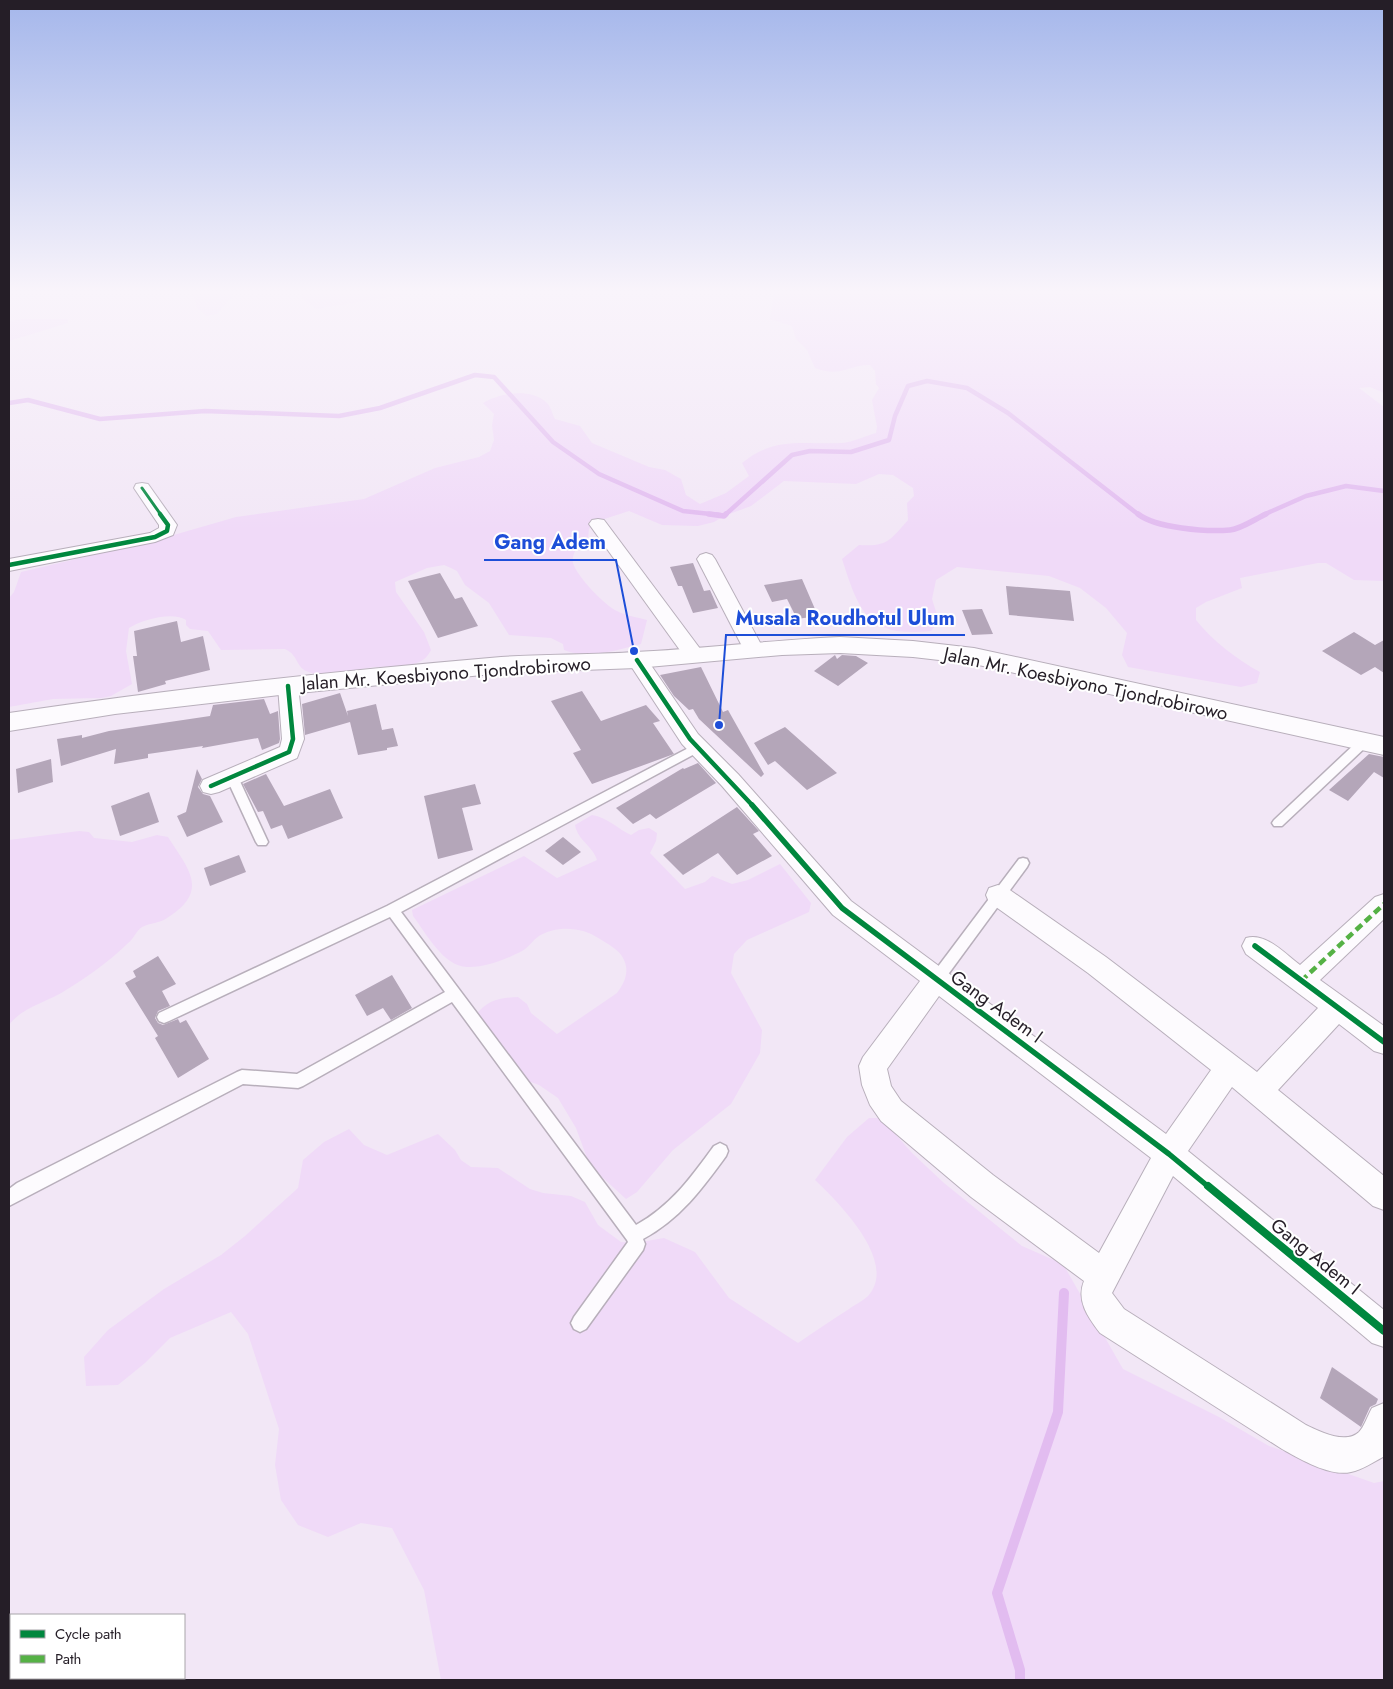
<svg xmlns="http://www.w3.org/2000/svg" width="1393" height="1689" viewBox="0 0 1393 1689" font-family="Jost,sans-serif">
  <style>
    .green { fill: #f0daf8 }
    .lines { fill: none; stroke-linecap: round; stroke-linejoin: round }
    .stream-far2 { stroke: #e2bcf0; stroke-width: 4.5 }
    .stream-far1 { stroke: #e2bcf0; stroke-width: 5.5 }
    .stream { stroke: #e2bcf0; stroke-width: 10 }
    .building { fill: #b4a6b9 }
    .service-casing { stroke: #b8afbb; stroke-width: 3 }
    .minor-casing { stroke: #b8afbb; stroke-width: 2 }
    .secondary-casing { stroke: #b8afbb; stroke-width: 2 }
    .service { fill: #fdfbfe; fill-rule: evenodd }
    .minor { fill: #fdfbfe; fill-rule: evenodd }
    .secondary { fill: #fdfbfe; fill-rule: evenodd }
    .quiet { stroke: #55b145; stroke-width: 4.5; stroke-dasharray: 8 4.5; stroke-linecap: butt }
    .cycleway-far3-casing { stroke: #fff; stroke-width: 5 }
    .cycleway-far2-casing { stroke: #fff; stroke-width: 7 }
    .cycleway-far1-casing { stroke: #fff; stroke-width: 9 }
    .cycleway-casing { stroke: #fff; stroke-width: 11 }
    .cycleway-far3 { stroke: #00873e; stroke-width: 3 }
    .cycleway-far2 { stroke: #00873e; stroke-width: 4.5 }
    .cycleway-far1 { stroke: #00873e; stroke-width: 5.5 }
    .cycleway { stroke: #00873e; stroke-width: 8 }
    .labels { text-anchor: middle; stroke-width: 4; stroke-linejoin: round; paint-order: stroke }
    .street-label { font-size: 19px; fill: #251e27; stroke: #fff }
    .leader { fill: none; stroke: #1d4ed8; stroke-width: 2 }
    .callout-dot { fill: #1d4ed8; stroke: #fff; stroke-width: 2 }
    .callout-label { font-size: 20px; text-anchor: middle; font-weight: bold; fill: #1d4ed8; stroke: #fff; stroke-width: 4; stroke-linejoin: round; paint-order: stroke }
  </style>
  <rect width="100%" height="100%" fill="#f2e7f6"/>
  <g class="green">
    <path d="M 193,294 L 234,294 L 217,314 L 207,316 L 197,308 Z"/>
    <path d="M 302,294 L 408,294 L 316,309 L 302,298 Z"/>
    <path d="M 774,294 L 1384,294 L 1384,393 L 1370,387 L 1359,388 L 1384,407 L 1384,581 L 1354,580 L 1326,563 L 1318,563 L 1240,578 L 1242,588 L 1206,602 L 1196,608 L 1196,620 C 1213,641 1236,659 1260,672 L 1257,683 L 1241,687 L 1128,667 L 1122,655 L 1127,633 L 1106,608 L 1080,588 L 1049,576 L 957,567 L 936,580 L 932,599 L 939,621 L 931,631 C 868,638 859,612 842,559 L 859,545 C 888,547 890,540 908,520 L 907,503 L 914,496 L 913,488 L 893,475 L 879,474 L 856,484 L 784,481 L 751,506 L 724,516 L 714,522 L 698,526 L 662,525 L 629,511 L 595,522 L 589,529 L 588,538 C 580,542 571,553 573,563 C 576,575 605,606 617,611 C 626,616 637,617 647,620 L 641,644 C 617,650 588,660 564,650 L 563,644 L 551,638 L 509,635 L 489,603 L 465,585 L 457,571 L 451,568 L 444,565 L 427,568 L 395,582 L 396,592 L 424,632 L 431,650 C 427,658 422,662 413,664 C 401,668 387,666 375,667 C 354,669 325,680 306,671 C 296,666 298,655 285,649 L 221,650 L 208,631 L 190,629 L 186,625 L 186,620 C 173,611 141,620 129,628 L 126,651 L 132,684 L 111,696 L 101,698 L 53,699 L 9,707 L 9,598 L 14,592 L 21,572 L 153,541 L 236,517 L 364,499 L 435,468 L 479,457 L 490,451 L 494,440 L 492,425 L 494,414 L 483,403 C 499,393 530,388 546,402 C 551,406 552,414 555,419 L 580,426 L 592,443 L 649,467 L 665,470 L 681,479 L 686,495 L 700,504 L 726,493 L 749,476 L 742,463 C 775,436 802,445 842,443 C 853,442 865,436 876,433 L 877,427 L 872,400 L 879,388 L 876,384 L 875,371 L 870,365 C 846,365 842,378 815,368 L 807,350 L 796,339 L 792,326 L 770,319 Z"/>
    <path d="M 24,319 L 68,319 L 68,323 L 9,341 L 9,321 Z"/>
    <path d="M 592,815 C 607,817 618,829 631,835 L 639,830 L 649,828 L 657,833 L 656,841 L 650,853 L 685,889 L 705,882 L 712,876 L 732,884 L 748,880 L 780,864 L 811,903 L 809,912 L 747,940 L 734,954 L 731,973 L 762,1030 L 760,1053 L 731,1104 L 673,1150 L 637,1192 L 626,1199 L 590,1166 L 576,1128 L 558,1098 L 539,1085 L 506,1073 L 497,1066 L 475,1016 C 487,1000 499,998 518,997 L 527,1004 L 531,1013 L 557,1034 L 617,993 C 625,982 630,971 623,958 C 619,950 608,944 600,939 C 582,927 558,925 539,936 C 533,940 528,948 522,951 C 507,959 484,968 467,967 C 443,966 426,933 413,916 L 412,910 L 524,856 L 557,878 L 597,860 C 593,846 578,841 575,825 Z"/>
    <path d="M 79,831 L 89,832 L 94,838 L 132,842 L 157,835 L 168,837 C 189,870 210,891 167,918 C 160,923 150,923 142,927 C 136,931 133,940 127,944 C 110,961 87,977 66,990 C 48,1002 22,1007 9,1025 L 9,840 Z"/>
    <path d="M 869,1118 L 881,1118 L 912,1153 L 944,1183 L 1022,1246 L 1063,1264 L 1123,1369 L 1219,1417 L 1269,1446 L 1374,1483 L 1384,1481 L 1384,1680 L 441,1680 L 424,1590 L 392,1528 L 361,1523 L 328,1537 L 298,1525 L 281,1500 L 275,1465 L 279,1429 L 248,1334 L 231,1312 L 170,1338 L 145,1363 L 118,1385 L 86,1386 L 84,1357 L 108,1330 L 164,1289 L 221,1255 L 245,1236 L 298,1188 L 303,1160 L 324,1142 L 349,1129 L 364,1145 L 387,1155 L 438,1134 L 455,1150 L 461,1160 L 471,1167 L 498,1168 L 530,1189 L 543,1193 L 571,1196 L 585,1202 L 598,1225 L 621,1242 L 635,1243 L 664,1238 L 695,1252 L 729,1298 L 798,1343 C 815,1331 832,1320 849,1309 C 854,1305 863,1301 868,1296 C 899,1262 838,1202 815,1180 L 847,1137 Z"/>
  </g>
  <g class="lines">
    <g class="stream-far2">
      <path d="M 9,403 L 28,400 L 100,419 L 205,411 L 339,416 L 380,408 L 475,375 L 494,377 L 553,442 L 599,474 L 683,511 L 720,515"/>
      <path d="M 725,515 L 792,455 L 810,451 L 851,452 L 889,440 L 895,416 L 908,386 L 927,381 L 967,388 L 1008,413 L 1139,515"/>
      <path d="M 1263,515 L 1306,496 L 1346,486 L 1384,491"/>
    </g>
    <g class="stream-far1">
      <path d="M 709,514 L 724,516 L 726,514"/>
      <path d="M 1138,514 C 1156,528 1206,532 1230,530 C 1241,529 1255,519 1266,514"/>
    </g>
    <path class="stream" d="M 1020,1680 L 1020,1670 L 997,1593 L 1058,1412 L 1064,1293"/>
  </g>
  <g class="building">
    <path d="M 693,563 L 704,591 L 710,590 L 718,608 L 693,613 L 682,586 L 678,586 L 670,567 Z"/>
    <path d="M 440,573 L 455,599 L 462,597 L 478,626 L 438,638 L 408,581 Z"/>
    <path d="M 802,579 L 818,616 L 797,619 L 787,599 L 772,602 L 764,585 Z"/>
    <path d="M 1006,586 L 1070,591 L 1074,621 L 1009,615 Z"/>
    <path d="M 982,609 L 993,634 L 972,635 L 962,610 Z"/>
    <path d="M 177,621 L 181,642 L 203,636 L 210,670 L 165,681 L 166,684 L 138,692 L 133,656 L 137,656 L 134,631 Z"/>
    <path d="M 1354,632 L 1375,645 L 1384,640 L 1384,673 L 1375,667 L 1361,675 L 1322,651 Z"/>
    <path d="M 835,655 L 837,659 L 842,655 L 856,656 L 868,663 L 838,686 L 814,671 Z"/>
    <path d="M 701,667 L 723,712 L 728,710 L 764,774 L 761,777 L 699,719 L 693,709 L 689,710 L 674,696 L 660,675 Z"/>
    <path d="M 582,691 L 601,721 L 646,705 L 660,721 L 653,723 L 674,754 L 592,784 L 573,753 L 581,750 L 551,701 Z"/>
    <path d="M 340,693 L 348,716 L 347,711 L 376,704 L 382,730 L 393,728 L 398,746 L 387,748 L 387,750 L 358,755 L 350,722 L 305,735 L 302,704 Z"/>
    <path d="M 264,699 L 270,714 L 278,711 L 280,739 L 279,743 L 262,750 L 258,738 L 202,748 L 203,746 L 148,754 L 148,758 L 114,764 L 116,749 L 61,766 L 57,739 L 82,735 L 82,738 L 109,731 L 210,716 L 213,705 Z"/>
    <path d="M 785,727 L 837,773 L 807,790 L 775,761 L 768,765 L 754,743 Z"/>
    <path d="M 1369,754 L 1384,757 L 1384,778 L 1374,772 L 1348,801 L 1329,790 Z"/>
    <path d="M 51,759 L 53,782 L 18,793 L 16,769 Z"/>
    <path d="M 698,763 L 716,783 L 656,819 L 650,814 L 633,824 L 616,808 L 683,768 L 684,769 Z"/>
    <path d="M 197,769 L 202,779 L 198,787 L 203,794 L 210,796 L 223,822 L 187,837 L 177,816 L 186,812 Z"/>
    <path d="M 266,774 L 284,806 L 330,789 L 343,818 L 288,839 L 282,825 L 271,829 L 263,811 L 258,812 L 243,784 Z"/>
    <path d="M 475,784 L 481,804 L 462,808 L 473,850 L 438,859 L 424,796 Z"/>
    <path d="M 149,792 L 159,822 L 120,836 L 111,806 Z"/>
    <path d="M 737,807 L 759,831 L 753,834 L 772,856 L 737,875 L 718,853 L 683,875 L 663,855 Z"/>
    <path d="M 563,837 L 581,852 L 563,865 L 545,851 Z"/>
    <path d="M 239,855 L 246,872 L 210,886 L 204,868 Z"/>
    <path d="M 158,956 L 176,984 L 162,991 L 170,1006 L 158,1011 L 155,1018 L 158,1023 L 163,1025 L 178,1019 L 180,1023 L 186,1020 L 209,1059 L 178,1078 L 155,1038 L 158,1036 L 125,983 L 136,977 L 133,971 Z"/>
    <path d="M 392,975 L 412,1008 L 391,1020 L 383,1008 L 367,1016 L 355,995 Z"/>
    <path d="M 1332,1367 L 1378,1399 L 1376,1404 L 1370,1407 L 1361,1427 L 1320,1398 Z"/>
  </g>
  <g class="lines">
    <defs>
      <g id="service">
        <path d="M 1364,738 L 1368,739 L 1370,742 L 1368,745 L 1282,826 L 1274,826 L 1272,823 L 1274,820 L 1360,739 Z"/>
        <path d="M 698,743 L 702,744 L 704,747 L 702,750 L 401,912 L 636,1225 C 671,1206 692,1176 714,1146 L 720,1143 L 726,1146 L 728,1151 L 726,1156 C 702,1189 680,1219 643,1239 L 645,1244 L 643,1250 L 586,1329 L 580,1332 L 574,1329 L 571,1323 L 574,1317 L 628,1242 L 627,1240 L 452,1002 L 303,1086 L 298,1088 L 243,1084 L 9,1206 L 9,1189 L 17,1183 L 237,1072 L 242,1070 L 297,1074 L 445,992 L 390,917 L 169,1021 L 164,1023 L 159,1021 L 157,1017 L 159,1013 L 387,906 Z"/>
        <path d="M 232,773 L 238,777 L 268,842 L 266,845 L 258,845 L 256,842 L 226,777 Z"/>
        <path d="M 1023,858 L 1027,859 L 1029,863 L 1027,867 L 941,984 L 936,986 L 931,984 L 929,980 L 931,976 L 1019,859 Z"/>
      </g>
      <g id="minor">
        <path d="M 142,483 L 148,484 L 177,525 L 173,535 L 155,542 L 9,571 L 9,559 L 150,533 L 159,528 L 159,525 L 134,488 L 136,484 Z"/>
        <path d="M 598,519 L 604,520 L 701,650 L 704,655 L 701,660 L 694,662 L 687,660 L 589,524 L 592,520 Z"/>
        <path d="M 706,553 L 712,555 L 715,559 L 764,650 L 761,655 L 754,657 L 747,655 L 744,650 L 697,559 L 700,555 Z"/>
        <path d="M 637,653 L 644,655 L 698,734 L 738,774 L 851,901 L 1166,1134 L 1211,1070 L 1088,973 L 989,902 L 986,895 L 989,888 L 998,885 L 1007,888 L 1106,957 L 1257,1072 L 1318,1008 L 1246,954 L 1242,946 L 1246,938 C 1266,932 1285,954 1300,965 L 1375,897 L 1384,894 L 1384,919 L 1320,980 L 1384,1026 L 1384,1054 L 1374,1051 L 1339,1024 L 1278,1090 L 1384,1176 L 1384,1210 L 1373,1206 L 1232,1087 L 1188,1151 L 1384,1310 L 1384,1347 L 1372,1343 L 1173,1176 L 1112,1293 L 1124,1309 L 1306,1425 C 1319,1431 1345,1445 1359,1432 C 1364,1427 1368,1415 1372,1408 L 1384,1403 L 1383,1457 C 1373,1462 1362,1470 1351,1472 C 1330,1477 1300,1459 1282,1449 L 1100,1333 C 1088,1317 1076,1301 1084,1281 L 971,1197 L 881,1121 L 870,1105 L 862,1085 L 859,1066 L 863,1057 L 920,981 L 833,915 L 722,786 L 682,744 L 627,660 L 630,655 ZM 939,996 L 1151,1158 L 1099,1253 L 993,1175 L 901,1101 L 891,1086 L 887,1069 Z"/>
        <path d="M 288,679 L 295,681 L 298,686 L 304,739 L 297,758 L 219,792 L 211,794 L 203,792 L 200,786 L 203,780 L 280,747 L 282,739 L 278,686 L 281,681 Z"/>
      </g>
      <path id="secondary" d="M 840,637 L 913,641 L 974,648 L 1384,737 L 1384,755 L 974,664 L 913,657 L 840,653 L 782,655 L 637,668 L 503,673 L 288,694 L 115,714 L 9,731 L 9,713 C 172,689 336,671 501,657 C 545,654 590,655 635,652 C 703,649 771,640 840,637 Z"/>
    </defs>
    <use href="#service" class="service-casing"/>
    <use href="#minor" class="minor-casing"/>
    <use href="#secondary" class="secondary-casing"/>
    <use href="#service" class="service"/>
    <use href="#minor" class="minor"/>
    <use href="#secondary" class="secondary"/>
    <path class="quiet" d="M 1301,981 L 1384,904"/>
    <defs>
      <path id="cycleway-far3" d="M 142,488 L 161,515"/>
      <g id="cycleway-far2">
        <path d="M 9,565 L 155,537 L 167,531 L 168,525 L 160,514"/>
        <path d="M 637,660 L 690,739 L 753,806"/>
        <path d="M 211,786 L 289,752 L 293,739 L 288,686"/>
      </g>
      <g id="cycleway-far1">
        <path d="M 752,805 L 842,908 L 1169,1154 L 1210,1188"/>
        <path d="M 1255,946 L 1384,1042"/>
      </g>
      <path id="cycleway" d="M 1208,1186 L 1384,1331"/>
    </defs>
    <use href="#cycleway-far3" class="cycleway-far3-casing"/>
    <use href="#cycleway-far2" class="cycleway-far2-casing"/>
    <use href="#cycleway-far1" class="cycleway-far1-casing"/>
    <use href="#cycleway" class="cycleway-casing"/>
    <use href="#cycleway-far3" class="cycleway-far3"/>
    <use href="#cycleway-far2" class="cycleway-far2"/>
    <use href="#cycleway-far1" class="cycleway-far1"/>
    <use href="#cycleway" class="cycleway"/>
  </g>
  <linearGradient id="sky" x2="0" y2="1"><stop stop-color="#a5b7eb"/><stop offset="0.55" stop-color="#f9f4fb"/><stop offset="1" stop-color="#f9f4fb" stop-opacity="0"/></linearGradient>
  <rect width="1393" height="530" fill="url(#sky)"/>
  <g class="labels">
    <g class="street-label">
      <text transform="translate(446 673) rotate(-4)" y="7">Jalan Mr. Koesbiyono Tjondrobirowo</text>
      <text transform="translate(1086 683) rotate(12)" y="7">Jalan Mr. Koesbiyono Tjondrobirowo</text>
      <text transform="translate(997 1006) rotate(36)" y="7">Gang Adem I</text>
      <text transform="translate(1316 1256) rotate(39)" y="7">Gang Adem I</text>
    </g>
  </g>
  <path class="leader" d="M634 651L616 560H484M719 725L726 635H965"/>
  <g class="callout-dot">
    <circle cx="634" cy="651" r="5"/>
    <circle cx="719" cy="725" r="5"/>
  </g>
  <g class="callout-label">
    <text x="550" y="549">Gang Adem</text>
    <text x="845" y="625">Musala Roudhotul Ulum</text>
  </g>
  <rect width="1393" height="1689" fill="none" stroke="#251e27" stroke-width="20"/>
  <rect x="10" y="1614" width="175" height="65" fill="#ffffff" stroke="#a8a5a9"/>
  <rect x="20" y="1630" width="25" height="8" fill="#00873e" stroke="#a8a5a9"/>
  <text x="55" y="1639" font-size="15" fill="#251e27">Cycle path</text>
  <rect x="20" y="1655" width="25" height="8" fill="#55b145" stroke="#a8a5a9"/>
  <text x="55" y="1664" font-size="15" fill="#251e27">Path</text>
</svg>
